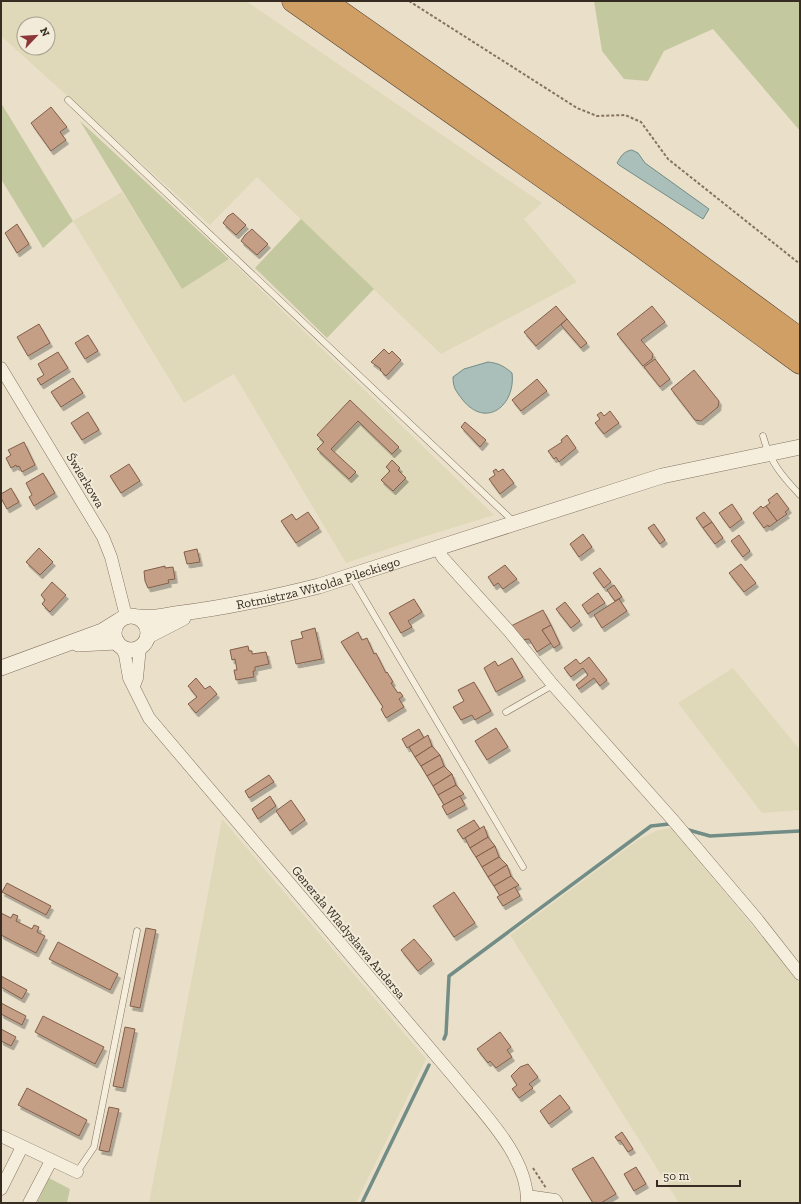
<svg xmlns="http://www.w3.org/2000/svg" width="801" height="1204" viewBox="0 0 801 1204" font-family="'Zilla Slab',serif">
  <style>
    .farmland { fill: #dfd8b9; fill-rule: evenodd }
    .green { fill: #c4c89f }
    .water { fill: #aabfb9; stroke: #728d86 }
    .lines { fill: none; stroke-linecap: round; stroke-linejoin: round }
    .stream { stroke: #728d86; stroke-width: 3.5 }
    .building { fill: #c49e85; stroke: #825e49; filter: url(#shadow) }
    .service-casing { stroke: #857361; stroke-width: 7 }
    .minor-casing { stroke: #857361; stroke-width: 13 }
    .tertiary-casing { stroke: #857361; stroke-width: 16 }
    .motorway-casing { stroke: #544234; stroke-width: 23 }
    .path { stroke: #857361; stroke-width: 2; stroke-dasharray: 3 2; stroke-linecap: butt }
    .service { stroke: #f6eedd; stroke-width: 6 }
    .minor { stroke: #f6eedd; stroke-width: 12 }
    .tertiary { stroke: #f6eedd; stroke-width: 15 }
    .motorway { stroke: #cf9f66; stroke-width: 22 }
    .labels { text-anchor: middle; stroke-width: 4; stroke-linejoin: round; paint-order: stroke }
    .street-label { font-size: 13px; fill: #372c22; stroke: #f2ebd9 }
  </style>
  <defs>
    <filter id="shadow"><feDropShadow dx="2.5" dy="4" stdDeviation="0" flood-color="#0004"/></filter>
  </defs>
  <rect width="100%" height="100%" fill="#eae0ca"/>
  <g class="farmland">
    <path d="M 1,1 L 246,1 L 542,203 L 524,219 L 577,282 L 441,354 L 257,177 L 210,225 L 1,36 ZM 24,24 L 48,24 L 48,48 L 24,48 Z"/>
    <path d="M 122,192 L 182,289 L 229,259 L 494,515 L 423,537 L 346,563 L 234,374 L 184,403 L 73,221 Z"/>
    <path d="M 733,668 L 800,750 L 800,810 L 762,813 L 678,703 Z"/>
    <path d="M 222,819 L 426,1059 L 356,1203 L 149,1203 Z"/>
    <path d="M 671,828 L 800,983 L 800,1203 L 679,1203 L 510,935 L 638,840 L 658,830 Z"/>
  </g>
  <g class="green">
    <path d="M 594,1 L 800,1 L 800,131 L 713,29 L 664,51 L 648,81 L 624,79 L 602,51 Z"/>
    <path d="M 1,103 L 73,221 L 43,248 L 1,179 Z"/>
    <path d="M 80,121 L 229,259 L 182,289 Z"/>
    <path d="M 301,219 L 374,289 L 327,338 L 255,268 Z"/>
    <path d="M 49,1178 L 70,1189 L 67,1203 L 37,1203 Z"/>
  </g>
  <g class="water">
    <path d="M 632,150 L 638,153 L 645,163 L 709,209 L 703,219 L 619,165 L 617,163 C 621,156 624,151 632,150 Z"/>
    <path d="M 488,362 C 498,363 504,366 512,373 C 516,405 486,430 462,399 C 456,391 453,388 453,377 L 464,369 Z"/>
  </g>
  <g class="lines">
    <g class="stream">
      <path d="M 685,829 L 710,836 L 800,831"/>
      <path d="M 444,1039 L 446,1034 L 449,976 L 651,826 L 669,824"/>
      <path d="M 362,1203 L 429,1065"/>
    </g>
  </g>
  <g class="building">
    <path d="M 51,107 L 67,127 L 60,132 L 66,140 L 51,151 L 31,123 Z"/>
    <path d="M 233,213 L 246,225 L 236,235 L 223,223 L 228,216 Z"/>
    <path d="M 17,224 L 29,244 L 17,253 L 5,233 Z"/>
    <path d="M 252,229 L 268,244 L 257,255 L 241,241 L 245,235 Z"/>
    <path d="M 556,306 L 567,319 L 536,346 L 524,332 Z"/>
    <path d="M 652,306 L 665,322 L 641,340 L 653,354 L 652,359 L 643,366 L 617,334 Z"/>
    <path d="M 567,319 L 587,343 L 581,348 L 561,325 Z"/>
    <path d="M 39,324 L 50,343 L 28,356 L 17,337 Z"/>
    <path d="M 88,335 L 98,351 L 85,359 L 75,343 Z"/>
    <path d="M 384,349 L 389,354 L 392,351 L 401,360 L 386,376 L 380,370 L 381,369 L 371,362 Z"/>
    <path d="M 58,352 L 68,368 L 41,385 L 37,379 L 44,375 L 38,364 Z"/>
    <path d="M 655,359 L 670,379 L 660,387 L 644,367 Z"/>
    <path d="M 694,370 L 719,401 L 718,407 L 701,421 L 695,420 L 671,389 Z"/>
    <path d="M 73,378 L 83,393 L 61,407 L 51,392 Z"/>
    <path d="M 537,379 L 547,391 L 521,411 L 512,400 Z"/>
    <path d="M 350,400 L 399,447 L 392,454 L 358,421 L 331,449 L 356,472 L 349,479 L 317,449 L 324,442 L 317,435 Z"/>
    <path d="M 610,411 L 619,423 L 604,434 L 595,423 L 600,419 L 597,415 L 601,412 L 604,416 Z"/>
    <path d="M 88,412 L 99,430 L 82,440 L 71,423 Z"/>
    <path d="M 465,422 L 486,440 L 480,447 L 461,427 Z"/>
    <path d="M 567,435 L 576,448 L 559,462 L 556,457 L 554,459 L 548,451 L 562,442 L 561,440 Z"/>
    <path d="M 24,442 L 35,465 L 22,472 L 19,466 L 17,467 L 16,465 L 11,468 L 6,458 L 11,455 L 8,450 Z"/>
    <path d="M 392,460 L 400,468 L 398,470 L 406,478 L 393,491 L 381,480 L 390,471 L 386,467 Z"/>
    <path d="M 129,464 L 140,481 L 121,493 L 110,476 Z"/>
    <path d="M 496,469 L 498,472 L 503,469 L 514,483 L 500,494 L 489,479 L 495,475 L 493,471 Z"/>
    <path d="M 43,473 L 55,493 L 34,506 L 29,497 L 32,495 L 26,483 Z"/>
    <path d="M 11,488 L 19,502 L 7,509 L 1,498 L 1,494 Z"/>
    <path d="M 777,493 L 789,509 L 785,512 L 787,514 L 777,521 L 766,506 L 770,503 L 768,500 Z"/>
    <path d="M 732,504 L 742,519 L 730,528 L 719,513 Z"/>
    <path d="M 761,506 L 763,508 L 766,506 L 777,521 L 769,527 L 768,525 L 764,528 L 753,513 Z"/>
    <path d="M 308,512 L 319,528 L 296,543 L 281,521 L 292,514 L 296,520 Z"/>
    <path d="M 704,512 L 712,522 L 703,528 L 696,518 Z"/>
    <path d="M 712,522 L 723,538 L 715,544 L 703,528 Z"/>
    <path d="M 654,524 L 665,540 L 660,544 L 648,528 Z"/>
    <path d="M 583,534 L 592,547 L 579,557 L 570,544 Z"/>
    <path d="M 739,535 L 750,551 L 743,557 L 731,541 Z"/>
    <path d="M 39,548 L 53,562 L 40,575 L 26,562 Z"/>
    <path d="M 197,549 L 200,562 L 187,564 L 184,552 Z"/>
    <path d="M 741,564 L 756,583 L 744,592 L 729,573 Z"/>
    <path d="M 505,565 L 517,579 L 503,589 L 498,583 L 494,586 L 488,577 Z"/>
    <path d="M 165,566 L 165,568 L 173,567 L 175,579 L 168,580 L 169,583 L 148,588 L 145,581 L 144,571 Z"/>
    <path d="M 600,568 L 611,582 L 604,588 L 593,573 Z"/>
    <path d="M 52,582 L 66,595 L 50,612 L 42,604 L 45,600 L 41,595 Z"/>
    <path d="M 614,585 L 622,597 L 615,601 L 607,590 Z"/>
    <path d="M 598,593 L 605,603 L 588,614 L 582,605 Z"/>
    <path d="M 414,599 L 422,612 L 408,621 L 412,627 L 401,633 L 389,613 Z"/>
    <path d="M 619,599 L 627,611 L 602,628 L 594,615 Z"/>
    <path d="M 565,602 L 580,621 L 571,628 L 556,609 Z"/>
    <path d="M 543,610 L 551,625 L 542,630 L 551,643 L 537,652 L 529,639 L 521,640 L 511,626 Z"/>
    <path d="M 551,625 L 560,644 L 554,648 L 542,630 Z"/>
    <path d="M 315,628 L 322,659 L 296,664 L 291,641 L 303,638 L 301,632 Z"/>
    <path d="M 358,632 L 362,640 L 367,638 L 374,654 L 376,653 L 386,673 L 387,672 L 393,682 L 391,683 L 398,693 L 400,692 L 403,696 L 399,699 L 404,707 L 386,718 L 381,709 L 383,707 L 341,642 Z"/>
    <path d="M 248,646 L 249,651 L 252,651 L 252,654 L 266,652 L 269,664 L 255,667 L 255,671 L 253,671 L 254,677 L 236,680 L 234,670 L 237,670 L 235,659 L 232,660 L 230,650 Z"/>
    <path d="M 589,657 L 607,680 L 600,686 L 594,678 L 579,689 L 576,685 L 588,675 L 583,668 L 571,677 L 564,668 L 576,659 L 580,664 Z"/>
    <path d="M 512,658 L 523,677 L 496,692 L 484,668 L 495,661 L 498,666 Z"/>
    <path d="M 196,678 L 205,689 L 210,686 L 217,694 L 196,713 L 188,704 L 197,697 L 188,686 Z"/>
    <path d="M 474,682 L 491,711 L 475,720 L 472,715 L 461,720 L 453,707 L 464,701 L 458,690 Z"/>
    <path d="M 496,728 L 508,747 L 487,760 L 475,741 Z"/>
    <path d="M 419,729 L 424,738 L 407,748 L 402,739 Z"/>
    <path d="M 428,735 L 432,746 L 415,757 L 409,747 Z"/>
    <path d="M 432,746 L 440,755 L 421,766 L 415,757 Z"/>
    <path d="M 440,755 L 444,766 L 427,776 L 421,766 Z"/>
    <path d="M 444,766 L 452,774 L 433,786 L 427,776 Z"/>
    <path d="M 452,774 L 456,785 L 438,795 L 433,786 Z"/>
    <path d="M 269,775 L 274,782 L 249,798 L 245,791 Z"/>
    <path d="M 456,785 L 464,794 L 444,805 L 438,795 Z"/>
    <path d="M 270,796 L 276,806 L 258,819 L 252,809 Z"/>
    <path d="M 460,796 L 465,805 L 447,815 L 442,806 Z"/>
    <path d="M 291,800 L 305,820 L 290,831 L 276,811 Z"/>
    <path d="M 474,820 L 480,829 L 463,839 L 457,830 Z"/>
    <path d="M 484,826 L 488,837 L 470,848 L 465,838 Z"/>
    <path d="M 488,837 L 495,846 L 476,857 L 470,848 Z"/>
    <path d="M 495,846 L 499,857 L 482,867 L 476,857 Z"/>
    <path d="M 499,857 L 507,865 L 488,877 L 482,867 Z"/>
    <path d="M 507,865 L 511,876 L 494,886 L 488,877 Z"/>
    <path d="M 511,876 L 519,885 L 500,896 L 494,886 Z"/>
    <path d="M 7,883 L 51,906 L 46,915 L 2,892 Z"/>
    <path d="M 515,887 L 520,896 L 503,906 L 497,897 Z"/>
    <path d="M 454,892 L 475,923 L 454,937 L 433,906 Z"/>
    <path d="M 1,913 L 11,918 L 13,914 L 18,916 L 16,921 L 32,929 L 34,925 L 39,927 L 37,932 L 45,936 L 36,953 L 1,935 Z"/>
    <path d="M 146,928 L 156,930 L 140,1008 L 130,1006 Z"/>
    <path d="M 414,939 L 432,960 L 418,971 L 401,950 Z"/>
    <path d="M 58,942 L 118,974 L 110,990 L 49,959 Z"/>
    <path d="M 1,976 L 27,990 L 22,999 L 1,987 Z"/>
    <path d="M 1,1003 L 26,1016 L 22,1025 L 1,1014 Z"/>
    <path d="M 43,1016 L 104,1047 L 95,1064 L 35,1032 Z"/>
    <path d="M 125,1027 L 135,1029 L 123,1088 L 113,1086 Z"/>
    <path d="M 1,1029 L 16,1037 L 11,1046 L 1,1041 Z"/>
    <path d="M 500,1032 L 511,1047 L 507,1050 L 512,1057 L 496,1068 L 490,1061 L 488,1063 L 477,1049 Z"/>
    <path d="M 528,1064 L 538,1077 L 529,1084 L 533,1088 L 519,1098 L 512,1089 L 517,1085 L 511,1076 L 520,1067 Z"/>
    <path d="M 27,1088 L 87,1120 L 79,1136 L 18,1105 Z"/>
    <path d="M 560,1095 L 570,1108 L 549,1124 L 540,1111 Z"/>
    <path d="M 109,1107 L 119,1109 L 109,1152 L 99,1150 Z"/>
    <path d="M 622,1132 L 633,1149 L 628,1152 L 620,1140 L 618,1141 L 615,1137 Z"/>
    <path d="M 593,1157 L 616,1194 L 601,1203 L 593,1203 L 572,1169 Z"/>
    <path d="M 636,1167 L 646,1184 L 634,1191 L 624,1174 Z"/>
  </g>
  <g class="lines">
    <defs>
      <g id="service">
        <path d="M 68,100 L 514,522"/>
        <path d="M 763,436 C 770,462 782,476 800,495"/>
        <path d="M 351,576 L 523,867"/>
        <path d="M 506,712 L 553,685"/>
        <path d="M 77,1172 L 94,1147 L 137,931"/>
      </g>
      <g id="minor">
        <path d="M 1,368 L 103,537 L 111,557 L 126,616"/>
        <path d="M 437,548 L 443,558 L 509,631 L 553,685 L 672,819 L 756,918 L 800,974"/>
        <path d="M 121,646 L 125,655 L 129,678 L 149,718 L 455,1078 C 482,1112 529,1157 527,1203"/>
        <path d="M 134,686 L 137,678 L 140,647"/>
        <path d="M 1,1136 L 77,1172"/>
        <path d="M 1,1189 L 22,1147"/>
        <path d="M 527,1196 L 555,1200 L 557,1203"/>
        <path d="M 29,1203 L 51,1161"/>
      </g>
      <g id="tertiary">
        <circle cx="131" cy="633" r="17"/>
        <path id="s1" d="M 139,617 C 152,619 163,616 175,614 C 224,608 271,598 319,586 L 662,476 L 800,447"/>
        <path d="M 148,636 L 183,618"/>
        <path d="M 78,644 L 117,642"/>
        <path d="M 1,668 L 102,631 L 118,621"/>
      </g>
      <g id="motorway">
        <path d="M 293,1 L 635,242 L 800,363"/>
        <path d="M 325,1 L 657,234 L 800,339"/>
      </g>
    </defs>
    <use href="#service" class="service-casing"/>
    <use href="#minor" class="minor-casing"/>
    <use href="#tertiary" class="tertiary-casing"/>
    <use href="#motorway" class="motorway-casing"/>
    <g class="path">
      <path d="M 409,1 L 577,108 L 597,116 L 625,115 L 641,122 L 668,159 L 800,264"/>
      <path d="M 533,1168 L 546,1188"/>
    </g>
    <use href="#service" class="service"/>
    <use href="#minor" class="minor"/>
    <use href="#tertiary" class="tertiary"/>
    <use href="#motorway" class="motorway"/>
  </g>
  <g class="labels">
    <g class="street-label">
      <text transform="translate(86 480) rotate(59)" y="5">Świerkowa</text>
      <text dy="5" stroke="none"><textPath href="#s1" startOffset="183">Rotmistrza Witolda Pileckiego</textPath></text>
      <text transform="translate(349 932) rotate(50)" y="5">Generała Władysława Andersa</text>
    </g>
  </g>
  <rect width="801" height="1204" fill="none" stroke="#372c22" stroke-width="4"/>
  <g transform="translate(36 36) rotate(65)"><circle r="19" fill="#f2ebd9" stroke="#a79f90"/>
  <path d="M0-3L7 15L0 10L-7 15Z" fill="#8e3739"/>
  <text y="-6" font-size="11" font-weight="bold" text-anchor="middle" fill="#372c22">N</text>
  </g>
  <path d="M657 1180v6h83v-6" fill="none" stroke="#372c22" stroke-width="2"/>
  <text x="663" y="1180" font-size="12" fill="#372c22" stroke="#f2ebd9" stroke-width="3" paint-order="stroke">50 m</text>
</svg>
